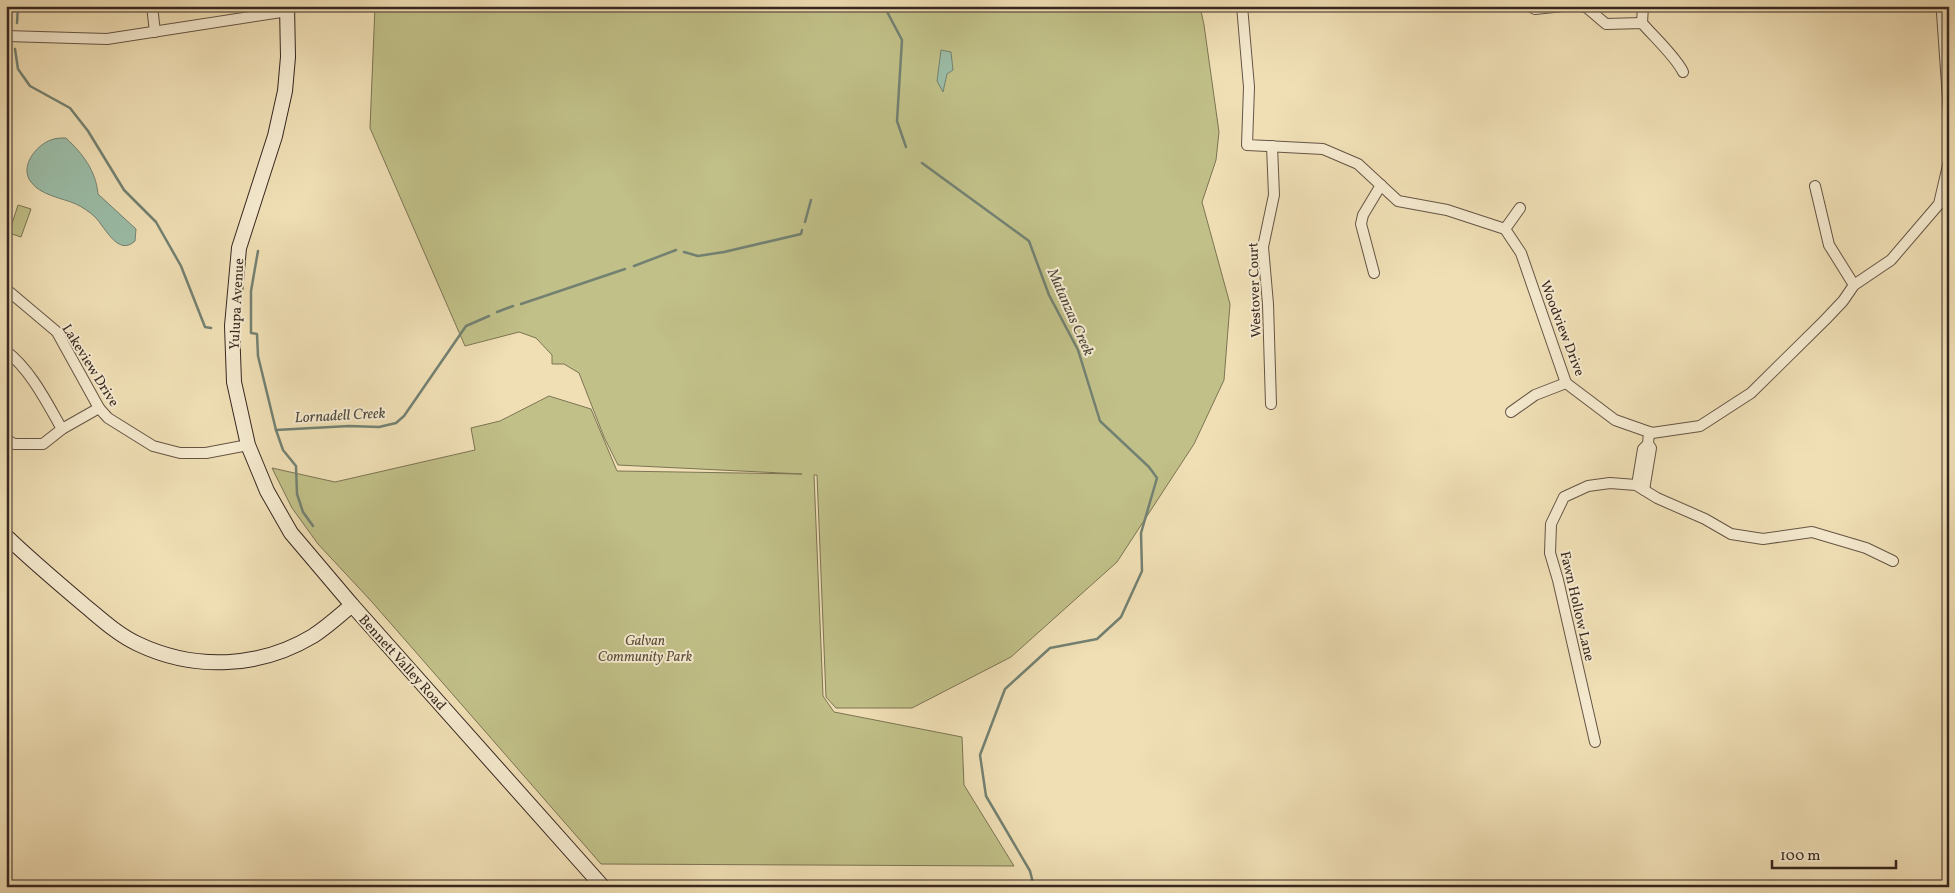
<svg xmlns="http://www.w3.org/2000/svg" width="1955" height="893" viewBox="0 0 1955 893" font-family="Vollkorn,serif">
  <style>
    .green { fill: #c1c088; stroke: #7c7454 }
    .water { fill: #9bbda8; stroke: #738172 }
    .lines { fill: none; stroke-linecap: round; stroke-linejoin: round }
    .stream { stroke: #738172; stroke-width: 2.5 }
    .street-casing { stroke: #655545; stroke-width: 12 }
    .secondary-casing { stroke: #372720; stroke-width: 16 }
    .street { stroke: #f5eacf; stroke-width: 10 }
    .secondary { stroke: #f5eacf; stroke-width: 14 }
    .labels { text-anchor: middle; stroke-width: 4; stroke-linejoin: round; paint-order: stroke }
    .street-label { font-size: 14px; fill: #372720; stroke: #f5eacf }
    .park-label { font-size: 14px; font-style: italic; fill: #5a4d3a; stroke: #f5eacf }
    .water-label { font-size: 15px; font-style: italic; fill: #504c42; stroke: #f5eacf }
  </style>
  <rect width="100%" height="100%" fill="#f0dfb5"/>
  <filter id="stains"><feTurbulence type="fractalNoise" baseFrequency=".004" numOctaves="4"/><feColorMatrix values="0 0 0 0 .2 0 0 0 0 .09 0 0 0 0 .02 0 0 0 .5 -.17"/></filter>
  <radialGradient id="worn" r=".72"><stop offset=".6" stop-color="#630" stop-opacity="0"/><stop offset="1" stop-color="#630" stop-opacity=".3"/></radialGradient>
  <g class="green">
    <path d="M 375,6 L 1200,6 L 1204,25 L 1219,132 L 1216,160 L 1202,202 L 1230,304 L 1224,380 L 1194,444 L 1117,562 L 1011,657 L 912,708 L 836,708 L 826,697 L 817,475 L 814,475 L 823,696 L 834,712 L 962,737 L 964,785 L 1014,866 L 601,864 L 372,602 L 318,544 L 292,508 L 272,468 L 335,482 L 475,450 L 471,428 L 500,421 L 549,396 L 591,409 L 617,471 L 802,474 L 618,465 L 604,437 L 579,373 L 564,364 L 552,364 L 552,355 L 536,338 L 519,332 L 465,346 L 370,128 Z"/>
    <path d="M 18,205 L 31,209 L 21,237 L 9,233 Z"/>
  </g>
  <g class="water">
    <path d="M 941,50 L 951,52 L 953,70 L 947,74 L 943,92 L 937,81 Z"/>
    <path d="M 66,138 C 83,154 96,171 98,194 L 136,229 L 135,241 C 118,257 105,227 95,217 C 90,212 82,207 76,204 C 62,198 40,195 31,182 C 19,167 36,145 51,140 C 55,138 61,138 66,138 Z"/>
  </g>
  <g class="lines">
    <g class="stream">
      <path d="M 884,6 L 902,40 L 897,121 L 906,147"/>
      <path d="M 17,23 L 18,6"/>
      <path d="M 15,49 L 18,69 L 30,86 L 70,108 L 88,131 L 124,190 L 156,222 L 181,266 L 205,327 L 211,328"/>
      <path d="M 922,163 L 1029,241 L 1049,295 L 1078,350 L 1100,421 L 1149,467 L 1157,478 L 1141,533 L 1142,571 L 1121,617 L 1097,639 L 1050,648 L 1005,689 L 980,755 L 986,796 L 1030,871 L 1034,887"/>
      <path d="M 805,222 L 811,200"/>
      <path d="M 258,251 L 251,291 L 251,333 L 257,334 L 258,356 L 276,430 L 349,426 L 379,427 L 396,423 L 404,416 L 466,326 L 489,316"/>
      <path d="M 684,252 L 698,256 L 724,252 L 801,234 L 802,230"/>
      <path d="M 634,266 L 676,250"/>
      <path d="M 521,304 L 625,269"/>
      <path d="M 497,312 L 513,306"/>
      <path d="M 276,430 L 283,450 L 296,466 L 297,494 L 303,512 L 313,526"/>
    </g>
    <defs>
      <g id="street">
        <path d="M 152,6 L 155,32"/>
        <path d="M 1242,6 L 1249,87 L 1247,145 L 1323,149 L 1358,164 L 1398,201 L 1447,210 L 1505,229 L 1521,253 L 1566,383 L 1615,420 L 1652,433 L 1700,426 L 1751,393 L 1825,320 L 1843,301 L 1854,285 L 1891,260 L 1939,204 L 1949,161"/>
        <path d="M 1529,6 L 1535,9 L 1563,6"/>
        <path d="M 1581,6 L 1586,7 L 1606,24 L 1642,23 C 1654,37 1676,57 1683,72"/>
        <path d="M 1942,13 L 1949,113"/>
        <path d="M 1642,23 L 1643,6"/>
        <path d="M 6,36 L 107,39 L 288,11"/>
        <path d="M 1815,186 L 1829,245 L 1854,285"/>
        <path d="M 1505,229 L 1520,208"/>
        <path d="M 1374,273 L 1361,224 L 1363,215 L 1381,185"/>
        <path d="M 6,289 L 57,332 L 99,408 L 108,418 L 153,446 L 180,453 L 206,453 L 248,445"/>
        <path d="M 6,351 C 31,370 47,403 62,429"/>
        <path d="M 1271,404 L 1268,304 L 1263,247 L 1274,195 L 1272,146"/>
        <path d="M 1511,412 L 1535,395 L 1566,383"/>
        <path d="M 6,439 L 14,444 L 43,444 L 62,429 L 99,408"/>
        <path d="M 1637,485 L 1643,449 L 1648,444 L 1649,432"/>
        <path d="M 1644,490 L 1651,448 L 1648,444"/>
        <path d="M 1595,742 L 1558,580 L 1550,553 L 1551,524 L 1564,497 L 1588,486 L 1610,483 L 1636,485 L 1657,498 L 1705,519 L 1731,534 L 1763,539 L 1812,532 L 1866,548 L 1893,561"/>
      </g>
      <g id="secondary">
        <path d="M 287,6 L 288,57 L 285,91 L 275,136 L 239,248 L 232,326 L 234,382 L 248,445 L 267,491 L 291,533 L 352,605 L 603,887"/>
        <path d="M 6,536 C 31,560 57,582 83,604 C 100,618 118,635 138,644 C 195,671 260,668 313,636 C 327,627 340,615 352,605"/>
      </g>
    </defs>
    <use href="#street" class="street-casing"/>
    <use href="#secondary" class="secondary-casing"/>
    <use href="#street" class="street"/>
    <use href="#secondary" class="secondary"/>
  </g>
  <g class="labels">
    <g class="street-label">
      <text transform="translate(1254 290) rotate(-92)" y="5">Westover Court</text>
      <text transform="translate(236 304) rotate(-87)" y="5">Yulupa Avenue</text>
      <text transform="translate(1563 328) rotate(69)" y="5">Woodview Drive</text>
      <text transform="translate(91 365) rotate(58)" y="5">Lakeview Drive</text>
      <text transform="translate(1578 606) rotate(77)" y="5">Fawn Hollow Lane</text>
      <text transform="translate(403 662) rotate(48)" y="5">Bennett Valley Road</text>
    </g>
    <g class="park-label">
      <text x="645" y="645">Galvan<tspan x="645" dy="16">Community Park</tspan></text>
    </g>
    <g class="water-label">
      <text transform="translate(1071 312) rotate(66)" y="5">Matanzas Creek</text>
      <text transform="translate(340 415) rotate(-3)" y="5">Lornadell Creek</text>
    </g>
  </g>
  <rect width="1955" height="893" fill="none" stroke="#f0dfb5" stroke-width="25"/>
  <rect x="8" y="8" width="1940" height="878" fill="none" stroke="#372720" stroke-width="2.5"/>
  <rect x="12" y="12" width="1930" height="868" fill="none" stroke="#372720"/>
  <path d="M1772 860v8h124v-8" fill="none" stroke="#372720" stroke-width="2.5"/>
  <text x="1780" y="860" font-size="15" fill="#372720" stroke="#f5eacf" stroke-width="4" paint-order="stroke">100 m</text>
  <rect width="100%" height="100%" filter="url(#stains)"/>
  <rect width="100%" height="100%" fill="url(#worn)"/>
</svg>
